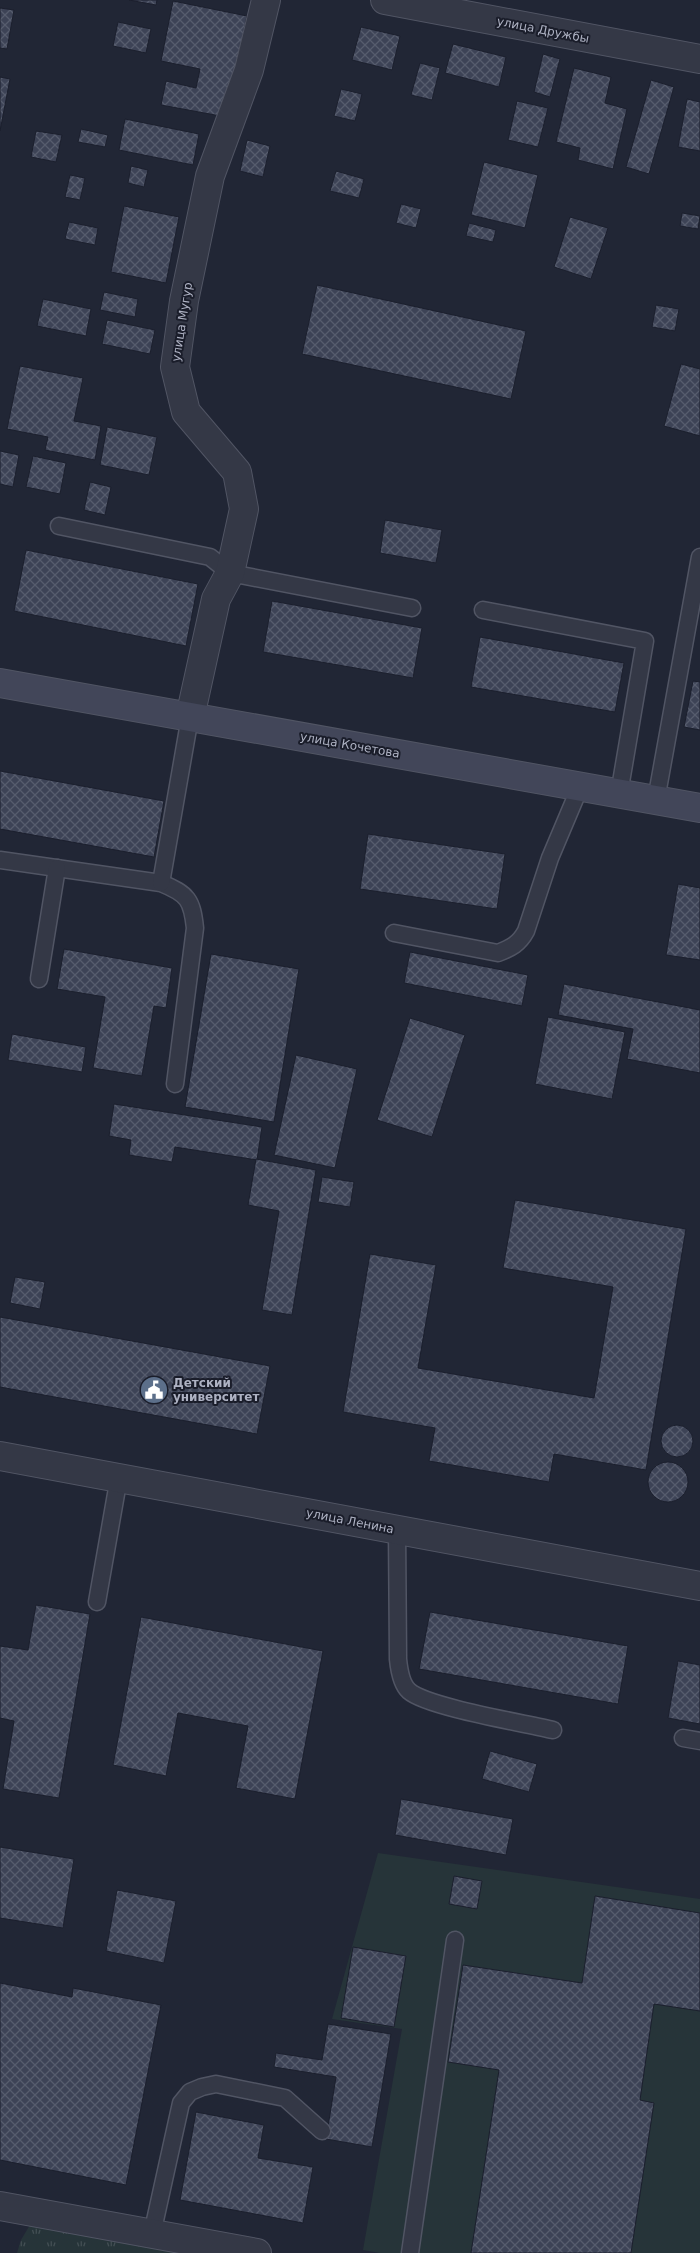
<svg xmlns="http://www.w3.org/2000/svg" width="700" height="2253" viewBox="0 0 700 2253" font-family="'DejaVu Sans',sans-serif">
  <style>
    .grass { fill: url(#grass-tufts) }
    .pitch { fill: #263439 }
    .building { fill: url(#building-cross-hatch); stroke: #1b1f2d }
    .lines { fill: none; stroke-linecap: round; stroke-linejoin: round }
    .service-casing { stroke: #515564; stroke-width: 19 }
    .minor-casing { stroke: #515564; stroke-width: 30 }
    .secondary-casing { stroke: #515564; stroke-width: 30 }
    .service { stroke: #343846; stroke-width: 16 }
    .minor { stroke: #343846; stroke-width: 28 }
    .secondary { stroke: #424659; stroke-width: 28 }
    .labels { text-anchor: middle; stroke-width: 4; stroke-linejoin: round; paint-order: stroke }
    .street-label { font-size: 12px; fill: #aeb2c3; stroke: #1a1d2a }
    .poi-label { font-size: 12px; font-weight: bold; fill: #aeb2c3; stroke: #1a1d2a; text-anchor: start }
  </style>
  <defs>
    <pattern id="grass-tufts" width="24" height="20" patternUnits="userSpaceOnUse" patternTransform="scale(1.25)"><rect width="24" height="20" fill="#263439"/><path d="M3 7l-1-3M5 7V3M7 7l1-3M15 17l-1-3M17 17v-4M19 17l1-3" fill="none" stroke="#434f54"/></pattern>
    <pattern id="building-cross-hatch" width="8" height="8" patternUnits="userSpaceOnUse" patternTransform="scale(1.25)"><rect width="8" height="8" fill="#3d4356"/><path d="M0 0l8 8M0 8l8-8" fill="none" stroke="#565c6d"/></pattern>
  </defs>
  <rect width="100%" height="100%" fill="#212635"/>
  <path class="grass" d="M 30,2225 L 203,2253 L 17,2253 L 21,2240 Z"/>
  <path class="pitch" d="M 378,1853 L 700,1899 L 700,2253 L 380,2253 L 363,2250 L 402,2029 L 332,2019 Z"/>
  <g class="building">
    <path d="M 129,0 L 157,0 L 156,5 Z"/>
    <path d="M 173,1 L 247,16 L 226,117 L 161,105 L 166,81 L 196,88 L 200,69 L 161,61 Z"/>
    <path d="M 0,8 L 14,10 L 7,49 L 0,48 Z"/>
    <path d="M 118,22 L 151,29 L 146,53 L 113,46 Z"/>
    <path d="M 361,27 L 400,36 L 392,70 L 352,60 Z"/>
    <path d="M 453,44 L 506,57 L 499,87 L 445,73 Z"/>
    <path d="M 543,54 L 560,59 L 550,97 L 534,92 Z"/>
    <path d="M 420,63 L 440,68 L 432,100 L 411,95 Z"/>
    <path d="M 574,68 L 611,77 L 605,103 L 627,109 L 613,169 L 578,160 L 580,148 L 556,142 Z"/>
    <path d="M 0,77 L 10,79 L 0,131 Z"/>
    <path d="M 651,80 L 674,87 L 649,174 L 626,167 Z"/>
    <path d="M 341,89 L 362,94 L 355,121 L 334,116 Z"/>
    <path d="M 687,99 L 700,102 L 700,151 L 678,147 Z"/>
    <path d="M 517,101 L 548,108 L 538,147 L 508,140 Z"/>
    <path d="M 125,119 L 199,134 L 193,165 L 119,150 Z"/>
    <path d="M 81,129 L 108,135 L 105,147 L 78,142 Z"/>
    <path d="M 36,131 L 62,135 L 56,162 L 31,157 Z"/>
    <path d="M 247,140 L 270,146 L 263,177 L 240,171 Z"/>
    <path d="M 484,162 L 538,175 L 525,228 L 471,215 Z"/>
    <path d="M 131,166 L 148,170 L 144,187 L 128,183 Z"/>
    <path d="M 336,171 L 364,179 L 359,198 L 330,191 Z"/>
    <path d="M 70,175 L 85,178 L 80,200 L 65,197 Z"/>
    <path d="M 401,204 L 421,209 L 416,228 L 396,223 Z"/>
    <path d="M 124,206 L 179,217 L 166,283 L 111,272 Z"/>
    <path d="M 682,213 L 700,216 L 698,229 L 680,226 Z"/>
    <path d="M 570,217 L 608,228 L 591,279 L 554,267 Z"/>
    <path d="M 69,222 L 98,228 L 95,245 L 65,239 Z"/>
    <path d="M 469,223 L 496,230 L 493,242 L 466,236 Z"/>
    <path d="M 317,285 L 526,331 L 511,399 L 302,354 Z"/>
    <path d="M 104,292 L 138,299 L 135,317 L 100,310 Z"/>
    <path d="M 43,299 L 91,309 L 86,336 L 37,326 Z"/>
    <path d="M 656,305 L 679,309 L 675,331 L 652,327 Z"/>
    <path d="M 107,320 L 155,330 L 150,354 L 102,344 Z"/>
    <path d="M 681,364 L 700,369 L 700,436 L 664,426 Z"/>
    <path d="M 20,366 L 83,378 L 74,421 L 101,426 L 95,460 L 45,450 L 48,437 L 7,429 Z"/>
    <path d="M 107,427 L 157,437 L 149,475 L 100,465 Z"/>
    <path d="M 0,451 L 19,455 L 13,487 L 0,484 Z"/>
    <path d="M 33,456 L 66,463 L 60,494 L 26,487 Z"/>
    <path d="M 90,482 L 111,487 L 105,515 L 84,510 Z"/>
    <path d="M 385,520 L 442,530 L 436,563 L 380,553 Z"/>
    <path d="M 26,550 L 198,584 L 186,646 L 14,611 Z"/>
    <path d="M 272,601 L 422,628 L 413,678 L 263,652 Z"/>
    <path d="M 480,637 L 624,663 L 615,712 L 471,687 Z"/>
    <path d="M 693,681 L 700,682 L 700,730 L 684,727 Z"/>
    <path d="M 0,771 L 164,801 L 154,857 L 0,829 Z"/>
    <path d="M 368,834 L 505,854 L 497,909 L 360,889 Z"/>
    <path d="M 678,884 L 700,888 L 700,960 L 666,955 Z"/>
    <path d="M 64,949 L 172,968 L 166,1008 L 154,1006 L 142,1076 L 93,1068 L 105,997 L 57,989 Z"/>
    <path d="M 410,952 L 528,975 L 522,1006 L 404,983 Z"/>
    <path d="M 211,954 L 299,969 L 274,1122 L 185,1107 Z"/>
    <path d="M 564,984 L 700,1010 L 700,1073 L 627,1059 L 633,1029 L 558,1015 Z"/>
    <path d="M 548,1017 L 625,1032 L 612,1099 L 535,1084 Z"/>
    <path d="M 410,1018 L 465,1035 L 432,1137 L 377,1120 Z"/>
    <path d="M 12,1034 L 86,1047 L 82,1072 L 8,1060 Z"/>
    <path d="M 296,1055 L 357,1069 L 335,1168 L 274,1155 Z"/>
    <path d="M 114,1104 L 262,1127 L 257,1160 L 175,1147 L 172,1162 L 129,1155 L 131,1140 L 109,1136 Z"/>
    <path d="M 256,1159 L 316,1170 L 292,1315 L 262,1310 L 279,1211 L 248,1205 Z"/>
    <path d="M 322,1177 L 354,1182 L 350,1207 L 318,1202 Z"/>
    <path d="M 515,1200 L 686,1229 L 646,1470 L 554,1454 L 549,1482 L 429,1461 L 435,1428 L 343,1412 L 370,1254 L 436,1265 L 418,1368 L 594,1398 L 613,1287 L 503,1268 Z"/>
    <path d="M 15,1277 L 45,1282 L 40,1309 L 10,1303 Z"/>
    <path d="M 0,1317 L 270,1366 L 257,1434 L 0,1387 Z"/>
    <circle cx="677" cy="1441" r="16"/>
    <circle cx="668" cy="1482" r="20"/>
    <path d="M 36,1605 L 90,1614 L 59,1798 L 3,1789 L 14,1721 L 0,1718 L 0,1646 L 28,1650 Z"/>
    <path d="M 430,1612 L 628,1646 L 618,1704 L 419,1669 Z"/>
    <path d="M 141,1617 L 323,1651 L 295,1799 L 236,1788 L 248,1726 L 178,1713 L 166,1776 L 113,1765 Z"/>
    <path d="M 678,1661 L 700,1665 L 700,1724 L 668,1718 Z"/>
    <path d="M 490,1751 L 537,1764 L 529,1792 L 482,1779 Z"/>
    <path d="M 401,1799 L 513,1819 L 506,1855 L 395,1835 Z"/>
    <path d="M 0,1847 L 74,1859 L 63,1928 L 0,1918 Z"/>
    <path d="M 454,1876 L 482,1881 L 477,1909 L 449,1904 Z"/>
    <path d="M 117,1890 L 176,1901 L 164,1963 L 106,1951 Z"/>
    <path d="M 595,1896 L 700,1913 L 700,2011 L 654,2004 L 640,2100 L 654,2103 L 631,2253 L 471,2253 L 499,2070 L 448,2062 L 463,1965 L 582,1983 Z"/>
    <path d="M 353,1947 L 406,1956 L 394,2027 L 341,2018 Z"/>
    <path d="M 0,1983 L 72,1997 L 73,1988 L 161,2005 L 126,2185 L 0,2160 Z"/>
    <path d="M 328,2024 L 391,2034 L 372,2147 L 326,2139 L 336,2077 L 274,2067 L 276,2053 L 322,2060 Z"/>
    <path d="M 196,2112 L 264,2125 L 258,2158 L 313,2167 L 303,2223 L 180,2200 Z"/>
  </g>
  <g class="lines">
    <defs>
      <g id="service">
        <path d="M 59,526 L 210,557 L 230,573 L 412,608"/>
        <path d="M 483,610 L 645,641 L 619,794"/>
        <path d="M 656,800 L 700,557"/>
        <path d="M 0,860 L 161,883 C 188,894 192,900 195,928 L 175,1084"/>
        <path d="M 161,883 L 190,717"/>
        <path d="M 394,933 L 498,953 C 511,948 519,944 526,931 L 550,858 L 580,787"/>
        <path d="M 39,979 L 57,868"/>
        <path d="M 397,1529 L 398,1659 C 399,1669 401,1684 409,1691 C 427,1707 524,1723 553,1730"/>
        <path d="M 97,1602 L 119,1477"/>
        <path d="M 683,1738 L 700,1741"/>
        <path d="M 152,2234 L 181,2103 L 190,2092 L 202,2087 L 216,2084 L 285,2098 L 322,2131"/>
        <path d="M 410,2253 L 455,1940"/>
      </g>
      <g id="minor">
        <path d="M 385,0 L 700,59"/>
        <path d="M 190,717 L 216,599 L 230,573 L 244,509 L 237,472 L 186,412 L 175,367 L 184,301 L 210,176 L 249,70 L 266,0"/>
        <path d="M 0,1456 L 700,1586"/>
        <path d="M 0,2206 L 257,2253"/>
      </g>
      <path id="secondary" d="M 0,683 L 700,808"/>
    </defs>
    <use href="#service" class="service-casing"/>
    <use href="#minor" class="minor-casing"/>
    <use href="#secondary" class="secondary-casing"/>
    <use href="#service" class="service"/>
    <use href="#minor" class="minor"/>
    <use href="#secondary" class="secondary"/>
  </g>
  <defs>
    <symbol id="civic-disc" viewBox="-11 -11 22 22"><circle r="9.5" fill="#5c6f8a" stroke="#1a1d2a"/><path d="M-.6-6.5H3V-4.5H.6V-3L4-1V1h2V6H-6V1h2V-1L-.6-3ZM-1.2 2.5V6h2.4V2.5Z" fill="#fff"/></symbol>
  </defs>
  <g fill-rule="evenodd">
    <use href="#civic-disc" x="138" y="1374" width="32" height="32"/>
  </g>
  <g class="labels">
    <g class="street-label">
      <text transform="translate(543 30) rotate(11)" y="4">улица Дружбы</text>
      <text transform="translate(182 322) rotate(-81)" y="4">улица Мугур</text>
      <text transform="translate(350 745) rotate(10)" y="4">улица Кочетова</text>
      <text transform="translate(350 1521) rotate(11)" y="4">улица Ленина</text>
    </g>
    <g class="poi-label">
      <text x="173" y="1387">Детский<tspan x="173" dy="14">университет</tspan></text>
    </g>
  </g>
</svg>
